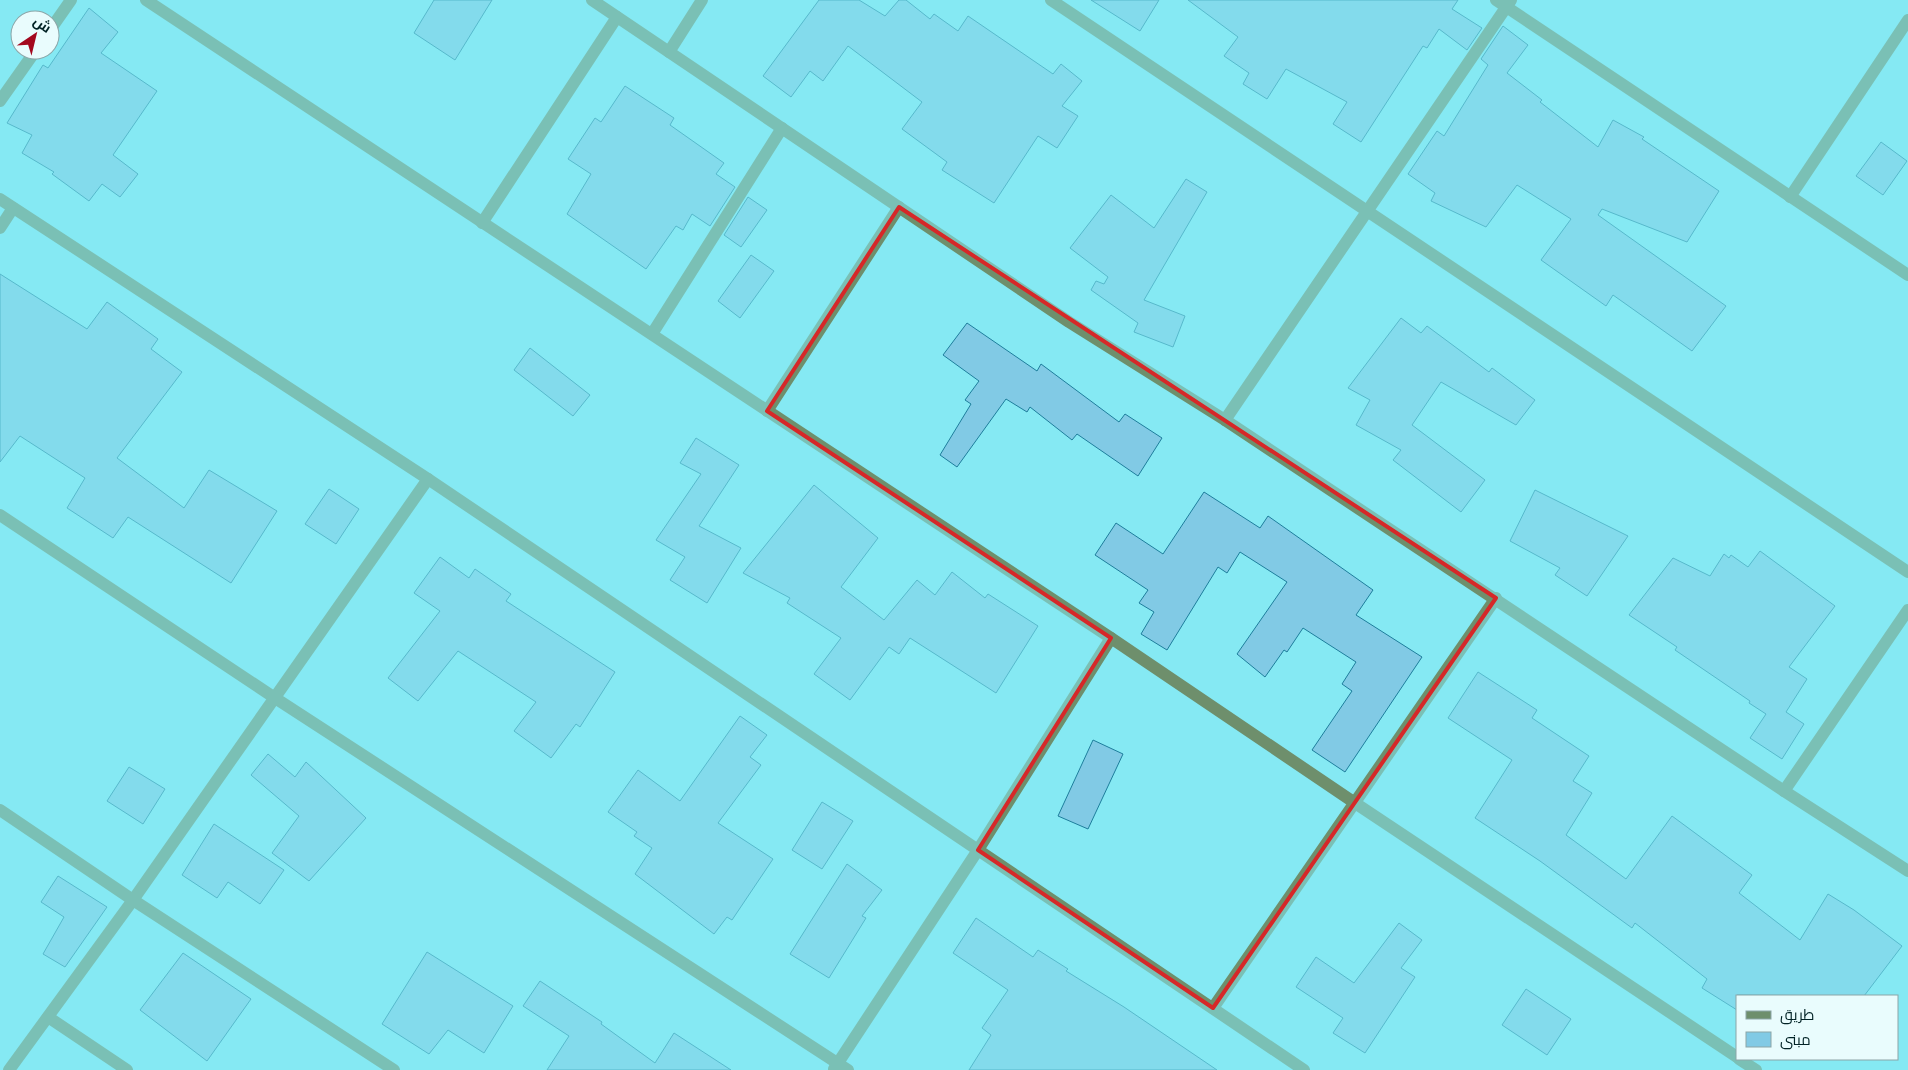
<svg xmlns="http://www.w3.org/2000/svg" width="1908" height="1070" viewBox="0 0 1908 1070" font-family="Ubuntu,Cairo,sans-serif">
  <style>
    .building { fill: #81cae5; stroke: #1e7e9c }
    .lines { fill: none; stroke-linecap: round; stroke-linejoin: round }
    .minor { stroke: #6e8f6c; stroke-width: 12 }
    .marked { fill: none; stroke: #d62828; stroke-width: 4; stroke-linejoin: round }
  </style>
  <rect width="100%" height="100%" fill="#85e9f3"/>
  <g class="building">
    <path d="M 434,0 L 492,0 L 455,60 L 414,33 Z"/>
    <path d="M 819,0 L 859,0 L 885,16 L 899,0 L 906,0 L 930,19 L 934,14 L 958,31 L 968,16 L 1053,74 L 1061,64 L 1082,81 L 1062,106 L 1078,116 L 1057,148 L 1038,136 L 994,203 L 942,170 L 947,162 L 902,129 L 922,102 L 848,46 L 823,81 L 810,71 L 791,97 L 763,76 Z"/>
    <path d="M 1091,0 L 1159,0 L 1140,31 Z"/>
    <path d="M 1188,0 L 1458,0 L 1452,9 L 1482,28 L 1467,50 L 1439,29 L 1427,48 L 1423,46 L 1361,142 L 1333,124 L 1347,102 L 1286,69 L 1267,99 L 1243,84 L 1249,73 L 1224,56 L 1238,37 Z"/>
    <path d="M 89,8 L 118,32 L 101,53 L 157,91 L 113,155 L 138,174 L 120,197 L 102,184 L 89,201 L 52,174 L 54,172 L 22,153 L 32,135 L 7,123 L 43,65 L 48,68 Z"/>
    <path d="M 1503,26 L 1528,45 L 1507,73 L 1542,100 L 1540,102 L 1598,147 L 1613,120 L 1644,137 L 1642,139 L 1719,191 L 1687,242 L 1602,209 L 1598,215 L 1726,306 L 1692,351 L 1613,295 L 1606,306 L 1541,260 L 1571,219 L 1517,185 L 1486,227 L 1431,201 L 1435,193 L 1408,174 L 1437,131 L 1444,136 L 1488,65 L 1481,59 Z"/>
    <path d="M 625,86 L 674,118 L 670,125 L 724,163 L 716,174 L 735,187 L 710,226 L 692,214 L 683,230 L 676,226 L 646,269 L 567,214 L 591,174 L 568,159 L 595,118 L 601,122 Z"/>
    <path d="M 1881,142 L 1907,161 L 1883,195 L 1856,176 Z"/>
    <path d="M 1186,179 L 1207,192 L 1144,300 L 1185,316 L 1173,347 L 1134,332 L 1138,323 L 1091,290 L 1096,281 L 1104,284 L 1108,277 L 1070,248 L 1111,195 L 1154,228 Z"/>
    <path d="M 748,197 L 767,210 L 741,247 L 724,235 Z"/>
    <path d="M 751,255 L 774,271 L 740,318 L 718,301 Z"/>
    <path d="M 0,274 L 87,329 L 107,302 L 158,339 L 151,349 L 182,372 L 117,458 L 184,508 L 209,470 L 277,511 L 231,583 L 128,517 L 113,538 L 67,508 L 85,478 L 20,436 L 0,462 Z"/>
    <path d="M 1401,318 L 1421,333 L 1427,326 L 1489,372 L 1492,368 L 1535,400 L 1516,425 L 1441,382 L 1412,425 L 1485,480 L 1461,512 L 1393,460 L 1401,450 L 1356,425 L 1370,400 L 1348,388 Z"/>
    <path d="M 967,323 L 1037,371 L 1041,364 L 1119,422 L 1125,414 L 1162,438 L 1138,476 L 1077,434 L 1072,440 L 1030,407 L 1027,412 L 1006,399 L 957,467 L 940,455 L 971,404 L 965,400 L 979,381 L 943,355 Z"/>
    <path d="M 530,348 L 590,395 L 573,416 L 514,370 Z"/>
    <path d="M 696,438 L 739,465 L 699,526 L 741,548 L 707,603 L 670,580 L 685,557 L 656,540 L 701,474 L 680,463 Z"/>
    <path d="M 814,485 L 878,538 L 841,587 L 884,620 L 917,580 L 935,595 L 952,572 L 985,598 L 988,594 L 1038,626 L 996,693 L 910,638 L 899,654 L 889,647 L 850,700 L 814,674 L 841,638 L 787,603 L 790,598 L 743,573 Z"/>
    <path d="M 329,489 L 359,509 L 336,544 L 305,524 Z"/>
    <path d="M 1535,490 L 1628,536 L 1587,596 L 1555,575 L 1560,568 L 1510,541 Z"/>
    <path d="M 1204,492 L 1260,528 L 1268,516 L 1373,590 L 1356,615 L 1422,657 L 1345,772 L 1312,750 L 1352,691 L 1342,684 L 1356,662 L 1303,628 L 1287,652 L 1284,650 L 1265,677 L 1237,654 L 1287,582 L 1240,552 L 1227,573 L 1218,567 L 1167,650 L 1141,634 L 1154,612 L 1139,603 L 1148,590 L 1095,555 L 1116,523 L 1163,554 Z"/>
    <path d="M 1760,551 L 1835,606 L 1789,667 L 1807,679 L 1786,712 L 1804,724 L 1782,759 L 1750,738 L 1766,714 L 1749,703 L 1750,701 L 1675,650 L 1677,647 L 1629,615 L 1673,558 L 1710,576 L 1724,554 L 1729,558 L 1731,555 L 1748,567 Z"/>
    <path d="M 440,557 L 469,578 L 475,569 L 511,594 L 506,601 L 615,672 L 580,727 L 576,724 L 551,758 L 514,731 L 536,702 L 458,651 L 418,701 L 388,678 L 440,611 L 414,593 Z"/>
    <path d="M 1478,672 L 1537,710 L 1532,718 L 1589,756 L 1573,781 L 1592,793 L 1566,835 L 1626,879 L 1672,816 L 1752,875 L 1739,893 L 1800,940 L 1828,894 L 1854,910 L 1902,946 L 1864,996 L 1737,995 L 1737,1010 L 1702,988 L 1707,979 L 1635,923 L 1632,928 L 1540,861 L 1475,818 L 1512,760 L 1448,718 Z"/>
    <path d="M 740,716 L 767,735 L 750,757 L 761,765 L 718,823 L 773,859 L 732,920 L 727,917 L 714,934 L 635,874 L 652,848 L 634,836 L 637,832 L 608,812 L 638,770 L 680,801 Z"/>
    <path d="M 1093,740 L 1123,754 L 1088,829 L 1058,816 Z"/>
    <path d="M 268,754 L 295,777 L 306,762 L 366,818 L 309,881 L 272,853 L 299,816 L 251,775 Z"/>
    <path d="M 129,767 L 165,789 L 143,824 L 107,801 Z"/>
    <path d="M 822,802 L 853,821 L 822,869 L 792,850 Z"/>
    <path d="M 214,824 L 284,870 L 260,904 L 228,882 L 217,898 L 182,875 Z"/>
    <path d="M 847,864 L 882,890 L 862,916 L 866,918 L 829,978 L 790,954 Z"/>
    <path d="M 58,876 L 107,907 L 65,967 L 43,954 L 64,917 L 41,902 Z"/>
    <path d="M 976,918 L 1033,957 L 1038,950 L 1068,969 L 1066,971 L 1124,1007 L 1217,1070 L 969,1070 L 991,1035 L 982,1028 L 1008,990 L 953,953 Z"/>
    <path d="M 1399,923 L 1422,940 L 1401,968 L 1415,977 L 1365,1053 L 1333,1033 L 1343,1018 L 1296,987 L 1316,957 L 1354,983 Z"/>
    <path d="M 427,952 L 513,1006 L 484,1053 L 448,1030 L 429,1054 L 382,1024 Z"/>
    <path d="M 183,953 L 251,999 L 207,1061 L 140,1010 Z"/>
    <path d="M 540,981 L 602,1022 L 601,1024 L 655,1063 L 674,1033 L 731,1070 L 547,1070 L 569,1036 L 523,1006 Z"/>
    <path d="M 1526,989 L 1571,1019 L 1547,1055 L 1502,1025 Z"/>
  </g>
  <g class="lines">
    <g class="minor">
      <path d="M 146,0 L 1111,638 L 1355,803 L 1737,1057"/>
      <path d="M 592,0 L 1069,322 L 1225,420 L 1784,791 L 1908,871"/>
      <path d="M 1051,0 L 1908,572"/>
      <path d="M 1496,0 L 1908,275"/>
      <path d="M 50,30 L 71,0"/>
      <path d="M 669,52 L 702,0"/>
      <path d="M 0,101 L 36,50"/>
      <path d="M 1790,197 L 1908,20"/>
      <path d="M 0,199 L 428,479 L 1304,1070"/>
      <path d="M 482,223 L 617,17"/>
      <path d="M 0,228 L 13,208"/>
      <path d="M 652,334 L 782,128"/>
      <path d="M 767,411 L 899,207"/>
      <path d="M 1225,420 L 1511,0"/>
      <path d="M 0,515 L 275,698 L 848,1070"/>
      <path d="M 1784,791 L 1908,610"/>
      <path d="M 0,810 L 133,900 L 394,1070"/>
      <path d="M 1213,1008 L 1496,598"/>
      <path d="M 48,1017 L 127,1070"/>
      <path d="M 1739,1059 L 1756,1070"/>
      <path d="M 834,1069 L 978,850 L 1111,638"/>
      <path d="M 9,1070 L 133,900 L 428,479"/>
    </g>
  </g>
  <path d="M0 0H1908V1070H0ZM 899,207 L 1496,598 L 1213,1008 L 978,850 L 1111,638 L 767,411 Z" fill="#85e9f3" fill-opacity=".55" fill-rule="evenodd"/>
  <path class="marked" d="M 899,207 L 1496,598 L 1213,1008 L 978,850 L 1111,638 L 767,411 Z"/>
  <rect x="1736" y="995" width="162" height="65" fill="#e9fcfd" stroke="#8ca5a7"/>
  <rect x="1746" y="1011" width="25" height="8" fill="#6e8f6c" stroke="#8ca5a7"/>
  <text x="1780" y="1020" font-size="15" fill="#012225">طريق</text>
  <rect x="1746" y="1032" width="25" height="15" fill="#81cae5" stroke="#8ca5a7"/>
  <text x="1780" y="1045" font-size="15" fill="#012225">مبنى</text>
  <g transform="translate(35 35) rotate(35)"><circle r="24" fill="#e9fcfd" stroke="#8ca5a7"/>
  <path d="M0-4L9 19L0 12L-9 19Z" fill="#a3081e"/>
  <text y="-8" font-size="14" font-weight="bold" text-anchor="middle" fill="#012225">ش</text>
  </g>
</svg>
